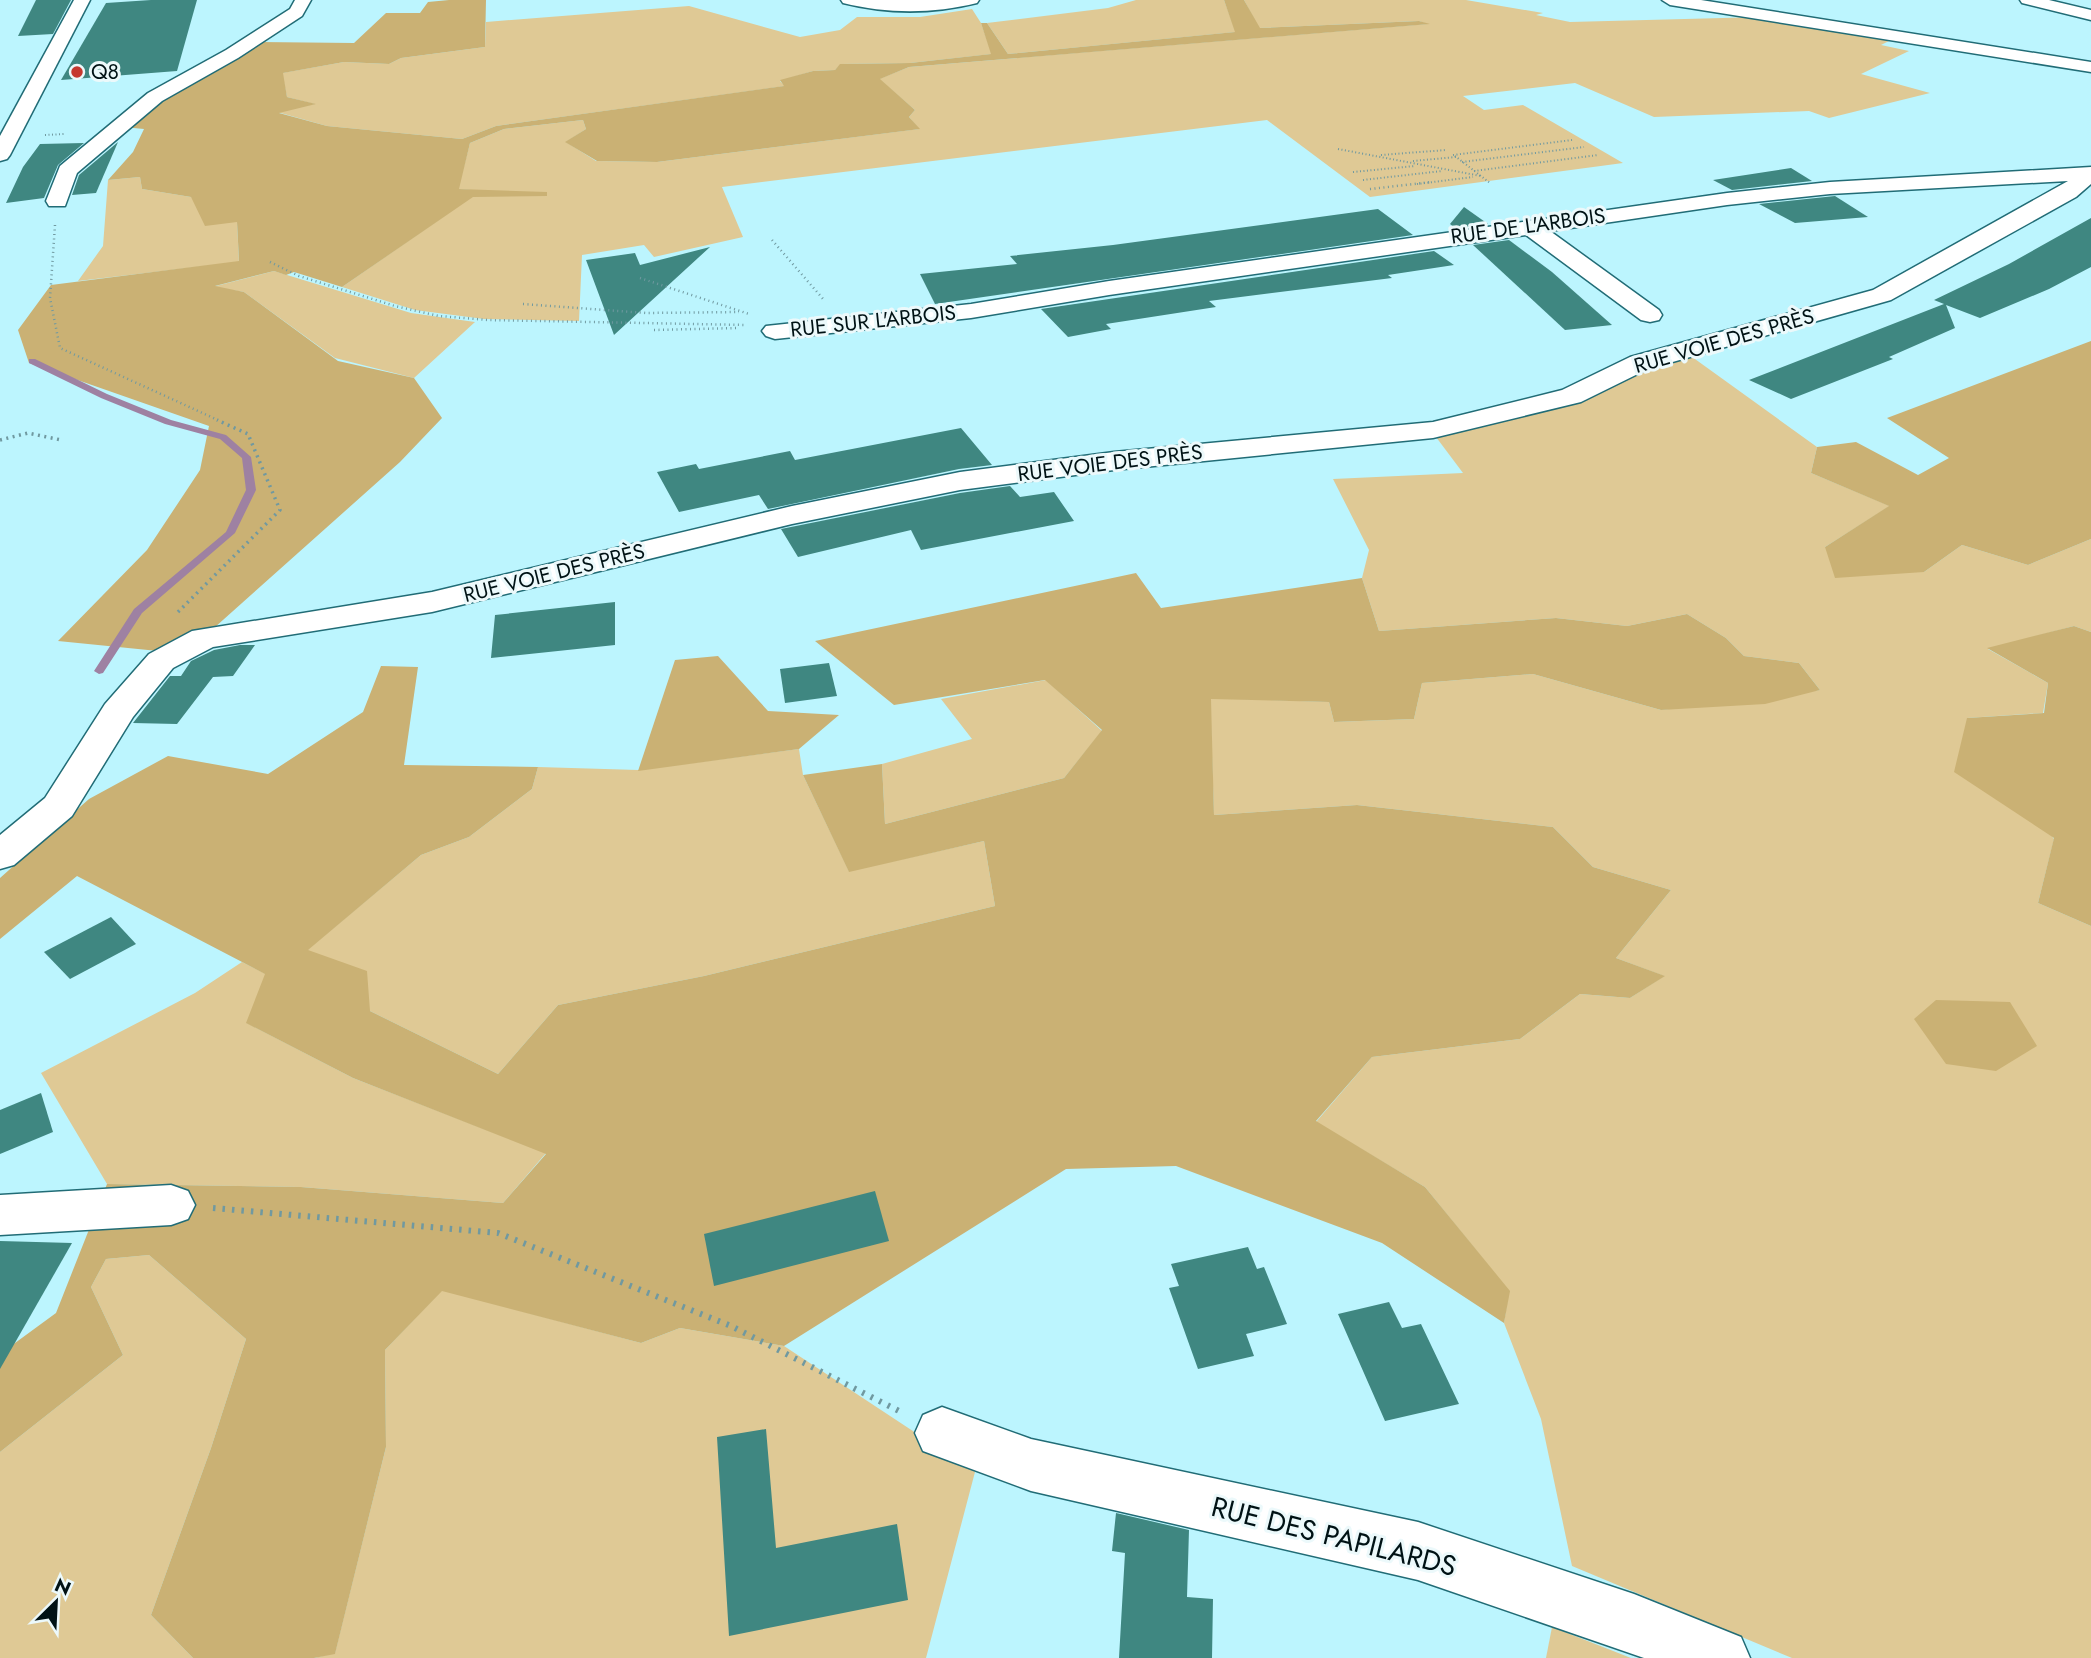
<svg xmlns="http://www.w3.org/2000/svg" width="2091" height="1658" viewBox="0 0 2091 1658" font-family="Jost,sans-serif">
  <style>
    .green { fill: #dfc995 }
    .forest { fill: #cab174 }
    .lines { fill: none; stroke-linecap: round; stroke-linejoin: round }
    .stream { fill: #9e81a2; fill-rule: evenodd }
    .building { fill: #3f8781 }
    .minor-casing { stroke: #216c76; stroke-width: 3 }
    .path-far3 { stroke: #7099a0; stroke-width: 2; stroke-dasharray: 1 2.5; stroke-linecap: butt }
    .path-far2 { stroke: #7099a0; stroke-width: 2.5; stroke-dasharray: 1 3.5; stroke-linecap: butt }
    .path-far1 { stroke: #7099a0; stroke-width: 3.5; stroke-dasharray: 2 4.5; stroke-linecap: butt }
    .path { stroke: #7099a0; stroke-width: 6; stroke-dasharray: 2.5 7; stroke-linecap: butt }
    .minor { fill: #fff; fill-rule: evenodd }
    .poi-dot { fill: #c6382f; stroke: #ecf9fb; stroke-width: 2.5 }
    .labels { text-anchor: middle; stroke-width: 6; stroke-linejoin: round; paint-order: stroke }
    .far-poi-label { font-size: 21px; fill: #001215; stroke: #ecf9fb; text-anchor: start }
    .far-street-label { font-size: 21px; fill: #001215; stroke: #ecf9fb }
    .near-street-label { font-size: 28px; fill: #001215; stroke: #ecf9fb }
  </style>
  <rect width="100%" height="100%" fill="#bcf5fe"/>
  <g class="green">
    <path d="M 1136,0 L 1224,0 L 1236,32 L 1008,54 L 987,23 L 1108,8 Z"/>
    <path d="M 1244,0 L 1466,0 L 1543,13 L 1536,15 L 1570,22 L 1761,17 L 1895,38 L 1881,45 L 1909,51 L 1861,74 L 1930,93 L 1829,118 L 1809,111 L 1654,117 L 1575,83 L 1463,96 L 1484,110 L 1523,105 L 1623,163 L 1370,197 L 1267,120 L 722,187 L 743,237 L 654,257 L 644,245 L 582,255 L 579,321 L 484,319 L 415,310 L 342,287 L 473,196 L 547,196 L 458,189 L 470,143 L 504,129 L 583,120 L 586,129 L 566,142 L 596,161 L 657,162 L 919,129 L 909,117 L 915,110 L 879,79 L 909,67 L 1427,24 L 1419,21 L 1259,28 Z"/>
    <path d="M 689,6 L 800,37 L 840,30 L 857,17 L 920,17 L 972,9 L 981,23 L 992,54 L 910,63 L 841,64 L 835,70 L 813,71 L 780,81 L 785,86 L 496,126 L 462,139 L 327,126 L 277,112 L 314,104 L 287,97 L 282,73 L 344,62 L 389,64 L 401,58 L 485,47 L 486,22 Z"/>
    <path d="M 140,177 L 142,189 L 191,197 L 237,222 L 239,262 L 78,281 L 103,246 L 108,180 Z"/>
    <path d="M 274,271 L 411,313 L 475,322 L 414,378 L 335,358 L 244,292 L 212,287 Z"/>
    <path d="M 1688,354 L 1817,447 L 1811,473 L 1890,506 L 1825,547 L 1924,572 L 1962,545 L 2028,565 L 2091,539 L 2091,632 L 2074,626 L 1988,649 L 2048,683 L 2043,713 L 1967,718 L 2054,839 L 2038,903 L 2091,926 L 2091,1658 L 1792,1658 L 1572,1566 L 1541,1419 L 1504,1323 L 1509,1291 L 1425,1187 L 1316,1122 L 1372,1057 L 1520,1039 L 1580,994 L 1630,998 L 1664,976 L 1616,958 L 1671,890 L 1593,867 L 1553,827 L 1357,805 L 1214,815 L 1210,698 L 1329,702 L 1334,722 L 1414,719 L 1422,683 L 1533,674 L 1661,710 L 1820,690 L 1799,663 L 1744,656 L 1726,638 L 1687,614 L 1627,626 L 1556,618 L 1379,631 L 1362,578 L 1369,550 L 1333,479 L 1463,473 L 1433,433 Z"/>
    <path d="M 1046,680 L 1102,731 L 1064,778 L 885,824 L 882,764 L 972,739 L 941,699 Z"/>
    <path d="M 799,749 L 803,775 L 849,871 L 984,841 L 995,906 L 704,976 L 558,1005 L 498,1074 L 370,1011 L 307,950 L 421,855 L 469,837 L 532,789 L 538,767 L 638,770 Z"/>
    <path d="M 242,962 L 266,974 L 247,1023 L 353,1078 L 546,1153 L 503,1203 L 301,1187 L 107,1184 L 41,1073 L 195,993 Z"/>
    <path d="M 149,1255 L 246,1339 L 211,1448 L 151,1615 L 193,1658 L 0,1658 L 0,1452 L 123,1355 L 91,1287 L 106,1259 Z"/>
    <path d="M 442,1290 L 641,1343 L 680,1328 L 784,1346 L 975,1472 L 926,1658 L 314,1658 L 335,1653 L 386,1447 L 385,1350 Z"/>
    <path d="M 1552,1627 L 1631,1658 L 1546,1658 Z"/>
  </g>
  <g class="forest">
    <path d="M 449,0 L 486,0 L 485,47 L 401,58 L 389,64 L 344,62 L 283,73 L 287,97 L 316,104 L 279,113 L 327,126 L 462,139 L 496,126 L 784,86 L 780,80 L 813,71 L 835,70 L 840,64 L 910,63 L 991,54 L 981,23 L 987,23 L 1008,54 L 1235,32 L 1224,0 L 1244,0 L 1260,28 L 1419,21 L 1430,24 L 909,67 L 880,79 L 915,110 L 909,117 L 920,129 L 657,162 L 597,161 L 565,142 L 586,129 L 583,120 L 504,129 L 470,143 L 459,189 L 547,192 L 547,196 L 473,197 L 342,287 L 294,272 L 286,275 L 274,271 L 215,286 L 244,292 L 338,361 L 414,378 L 442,418 L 400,462 L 214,628 L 158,651 L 58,641 L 147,550 L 200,470 L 209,426 L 29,363 L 18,330 L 51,285 L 239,261 L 237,222 L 205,226 L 191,197 L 142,189 L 140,177 L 108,180 L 133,152 L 144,129 L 123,127 L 175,89 L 259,42 L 354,43 L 386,13 L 420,13 L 428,2 Z"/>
    <path d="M 2091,341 L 2091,539 L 2028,565 L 1962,545 L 1924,572 L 1835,578 L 1825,547 L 1889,506 L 1811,473 L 1817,447 L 1856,442 L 1918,475 L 1949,458 L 1887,418 Z"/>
    <path d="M 1136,573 L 1161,608 L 1362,578 L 1379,631 L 1556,618 L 1627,626 L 1687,614 L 1726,638 L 1744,656 L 1799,663 L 1820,690 L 1765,704 L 1661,710 L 1533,674 L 1422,683 L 1414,719 L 1334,722 L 1329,702 L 1211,699 L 1214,815 L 1357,805 L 1553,827 L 1593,867 L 1671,890 L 1616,958 L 1665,976 L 1630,998 L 1580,994 L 1520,1039 L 1372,1057 L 1316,1121 L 1425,1187 L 1510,1291 L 1504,1323 L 1382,1243 L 1176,1166 L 1066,1169 L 784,1346 L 680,1328 L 641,1343 L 442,1291 L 385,1350 L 386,1447 L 335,1654 L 314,1658 L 193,1658 L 151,1615 L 211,1448 L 246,1339 L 149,1255 L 106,1259 L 91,1287 L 123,1355 L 0,1452 L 0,1354 L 56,1313 L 107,1184 L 301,1187 L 503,1203 L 546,1154 L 353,1078 L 246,1023 L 265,974 L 77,876 L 0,939 L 0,878 L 89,799 L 168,756 L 268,774 L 363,712 L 381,666 L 418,667 L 404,765 L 538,767 L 532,789 L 469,837 L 421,855 L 308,950 L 367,971 L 370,1011 L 498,1074 L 558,1005 L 704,976 L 995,906 L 984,841 L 849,872 L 803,775 L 882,764 L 885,824 L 1064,778 L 1102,730 L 1045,680 L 894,705 L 815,641 Z"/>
    <path d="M 2074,626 L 2091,632 L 2091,926 L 2038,903 L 2054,838 L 1954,772 L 1967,718 L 2044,713 L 2048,683 L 1987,648 Z"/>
    <path d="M 718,656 L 768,711 L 839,715 L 799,749 L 638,771 L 675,660 Z"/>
    <path d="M 1936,1000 L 2010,1002 L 2037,1046 L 1996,1071 L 1946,1064 L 1914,1019 Z"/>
  </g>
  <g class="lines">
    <path class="stream" d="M 29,359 L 35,359 L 107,394 L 171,420 L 226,435 L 251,457 L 256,490 L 235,533 L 142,613 L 103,673 L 99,674 L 94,671 L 134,609 L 226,532 L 246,490 L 242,458 L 220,439 L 165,424 L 101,398 L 29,363 Z"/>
  </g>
  <g class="building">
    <path d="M 36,0 L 71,0 L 53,34 L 18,36 Z"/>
    <path d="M 151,0 L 197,0 L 177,71 L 61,80 L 106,3 Z"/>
    <path d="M 118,142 L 96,193 L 72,195 L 79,175 Z"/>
    <path d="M 84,143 L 58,165 L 44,198 L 6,203 L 23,167 L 40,144 Z"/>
    <path d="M 1791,168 L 1812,181 L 1732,190 L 1713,180 Z"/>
    <path d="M 1835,196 L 1868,217 L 1795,223 L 1759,204 Z"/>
    <path d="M 1464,207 L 1488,224 L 1456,229 L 1450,224 Z"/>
    <path d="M 1378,209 L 1413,235 L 935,304 L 920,274 L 1017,264 L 1010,256 L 1113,245 Z"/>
    <path d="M 2091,218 L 2091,267 L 2049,289 L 1980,318 L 1946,305 L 1955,328 L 1889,357 L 1893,359 L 1791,399 L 1749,380 L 1944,304 L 1934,300 L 2009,264 Z"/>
    <path d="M 1509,240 L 1552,272 L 1612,325 L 1565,330 L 1473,245 Z"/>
    <path d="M 710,247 L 614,335 L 586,260 L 635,253 L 640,265 Z"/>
    <path d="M 1434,251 L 1454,265 L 1388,275 L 1392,278 L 1209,301 L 1216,307 L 1106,324 L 1111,329 L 1068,337 L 1041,309 Z"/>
    <path d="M 961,428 L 992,465 L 959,469 L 768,509 L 759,495 L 679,512 L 657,472 L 696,464 L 699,469 L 790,451 L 795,460 Z"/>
    <path d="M 1010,486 L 1020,497 L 1054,492 L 1074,521 L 921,550 L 911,530 L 798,557 L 781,529 L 960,493 Z"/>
    <path d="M 615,602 L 615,645 L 491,658 L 495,615 Z"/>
    <path d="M 240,645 L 255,645 L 233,676 L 213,677 L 177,724 L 133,723 L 170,676 L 181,676 L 191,661 L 214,650 Z"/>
    <path d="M 829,663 L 837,696 L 785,703 L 780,669 Z"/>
    <path d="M 111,917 L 136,944 L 70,979 L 44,952 Z"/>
    <path d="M 41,1093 L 53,1132 L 0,1154 L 0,1110 Z"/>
    <path d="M 875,1191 L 889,1241 L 714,1286 L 704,1234 Z"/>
    <path d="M 0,1241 L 72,1243 L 0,1369 Z"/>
    <path d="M 1248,1247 L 1257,1269 L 1264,1267 L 1287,1324 L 1246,1334 L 1254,1356 L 1198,1369 L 1169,1288 L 1179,1286 L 1171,1264 Z"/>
    <path d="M 1389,1302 L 1402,1328 L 1421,1324 L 1459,1404 L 1385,1421 L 1338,1314 Z"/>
    <path d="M 766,1429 L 776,1548 L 897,1524 L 908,1600 L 729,1636 L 717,1437 Z"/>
    <path d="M 1116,1513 L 1189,1530 L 1187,1597 L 1213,1599 L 1212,1658 L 1119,1658 L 1125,1553 L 1112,1551 Z"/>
  </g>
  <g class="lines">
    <defs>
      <g id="minor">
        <path d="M 74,0 L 90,0 L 10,155 L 7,159 L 0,161 L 0,136 Z"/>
        <path d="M 295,0 L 311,0 L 302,16 L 238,58 L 162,101 L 77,173 L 65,206 L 49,206 L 46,201 L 60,166 L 148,93 L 226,50 L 290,9 Z"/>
        <path d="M 841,0 L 979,0 L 977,3 C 933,14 887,14 843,3 Z"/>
        <path d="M 1662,0 L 1701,0 L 2091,62 L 2091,72 L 1670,5 Z"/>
        <path d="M 2020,0 L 2049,0 L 2091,10 L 2091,20 L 2022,3 Z"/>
        <path d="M 2091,167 L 2091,184 L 2076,197 L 1891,300 L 1648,369 L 1581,402 L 1433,438 L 1114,470 L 960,490 L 792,524 L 432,612 L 213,647 L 173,668 L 133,717 L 72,816 L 14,865 L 0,869 L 0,835 L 45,798 L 105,704 L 149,654 L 192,631 L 432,592 L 792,506 L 960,472 L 1114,452 L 1433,422 L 1562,390 L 1630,357 L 1873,290 L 2068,181 L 1830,194 L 1727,205 L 1550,231 L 1659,310 L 1662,315 L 1659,320 L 1650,322 L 1641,320 L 1526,235 L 1109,295 L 971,318 L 775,339 L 766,336 L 762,331 L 766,326 L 971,304 L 1109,281 L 1727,193 L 1830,182 Z"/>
        <path d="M 171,1185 L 188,1191 L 195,1205 L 188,1219 L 171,1225 L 0,1235 L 0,1195 Z"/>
        <path d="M 942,1407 L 1031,1439 L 1418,1522 L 1634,1594 L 1741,1637 L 1750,1658 L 1644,1658 L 1418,1580 L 1031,1491 L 923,1451 L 915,1433 L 923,1415 Z"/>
      </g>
    </defs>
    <use href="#minor" class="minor-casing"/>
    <g class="path-far3">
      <path d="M 45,135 L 64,134"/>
      <path d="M 1338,149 L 1481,176"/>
      <path d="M 1381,155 L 1446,150"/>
      <path d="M 1453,155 L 1572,140"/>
      <path d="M 1455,156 L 1490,183"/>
      <path d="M 1413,161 L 1456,157"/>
      <path d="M 1462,162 L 1584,147"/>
      <path d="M 1474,171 L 1598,155"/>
      <path d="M 1353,172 L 1415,166"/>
      <path d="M 1363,180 L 1442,171"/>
      <path d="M 1417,184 L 1473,177"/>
    </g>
    <g class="path-far2">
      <path d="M 1370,189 L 1432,182"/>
      <path d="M 55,225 L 50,298 L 60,348 L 220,421"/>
      <path d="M 772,240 L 824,300"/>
      <path d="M 270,262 L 299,276 L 395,306 L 439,316 L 488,320 L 746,325"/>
      <path d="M 640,278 L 749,314"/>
      <path d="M 523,304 L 646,313 L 739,312"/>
      <path d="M 654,330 L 738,328"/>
    </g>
    <g class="path-far1">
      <path d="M 0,440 L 28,433 L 61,440"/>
      <path d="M 178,612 L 280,510 L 248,434 L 217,420"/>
    </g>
    <path class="path" d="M 213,1208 L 498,1233 L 731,1326 L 903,1413"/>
    <use href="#minor" class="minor"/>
  </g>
  <circle class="poi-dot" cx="77" cy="72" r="7"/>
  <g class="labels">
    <g class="far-poi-label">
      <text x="91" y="79">Q8</text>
    </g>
    <g class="far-street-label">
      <text transform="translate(1528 226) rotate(-8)" y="7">RUE DE L'ARBOIS</text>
      <text transform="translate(873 321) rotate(-6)" y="7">RUE SUR L'ARBOIS</text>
      <text transform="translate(1724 341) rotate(-16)" y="7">RUE VOIE DES PRÈS</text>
      <text transform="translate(1110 463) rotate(-7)" y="7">RUE VOIE DES PRÈS</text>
      <text transform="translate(554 573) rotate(-14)" y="7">RUE VOIE DES PRÈS</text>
    </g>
    <g class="near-street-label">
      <text transform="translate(1334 1536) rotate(14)" y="10">RUE DES PAPILARDS</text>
    </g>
  </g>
  <g transform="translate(56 1602) rotate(24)" stroke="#ecf9fb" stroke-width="5" paint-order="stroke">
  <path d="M0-5L12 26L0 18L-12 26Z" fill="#001215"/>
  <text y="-10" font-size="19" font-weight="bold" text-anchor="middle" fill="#001215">N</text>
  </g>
</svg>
